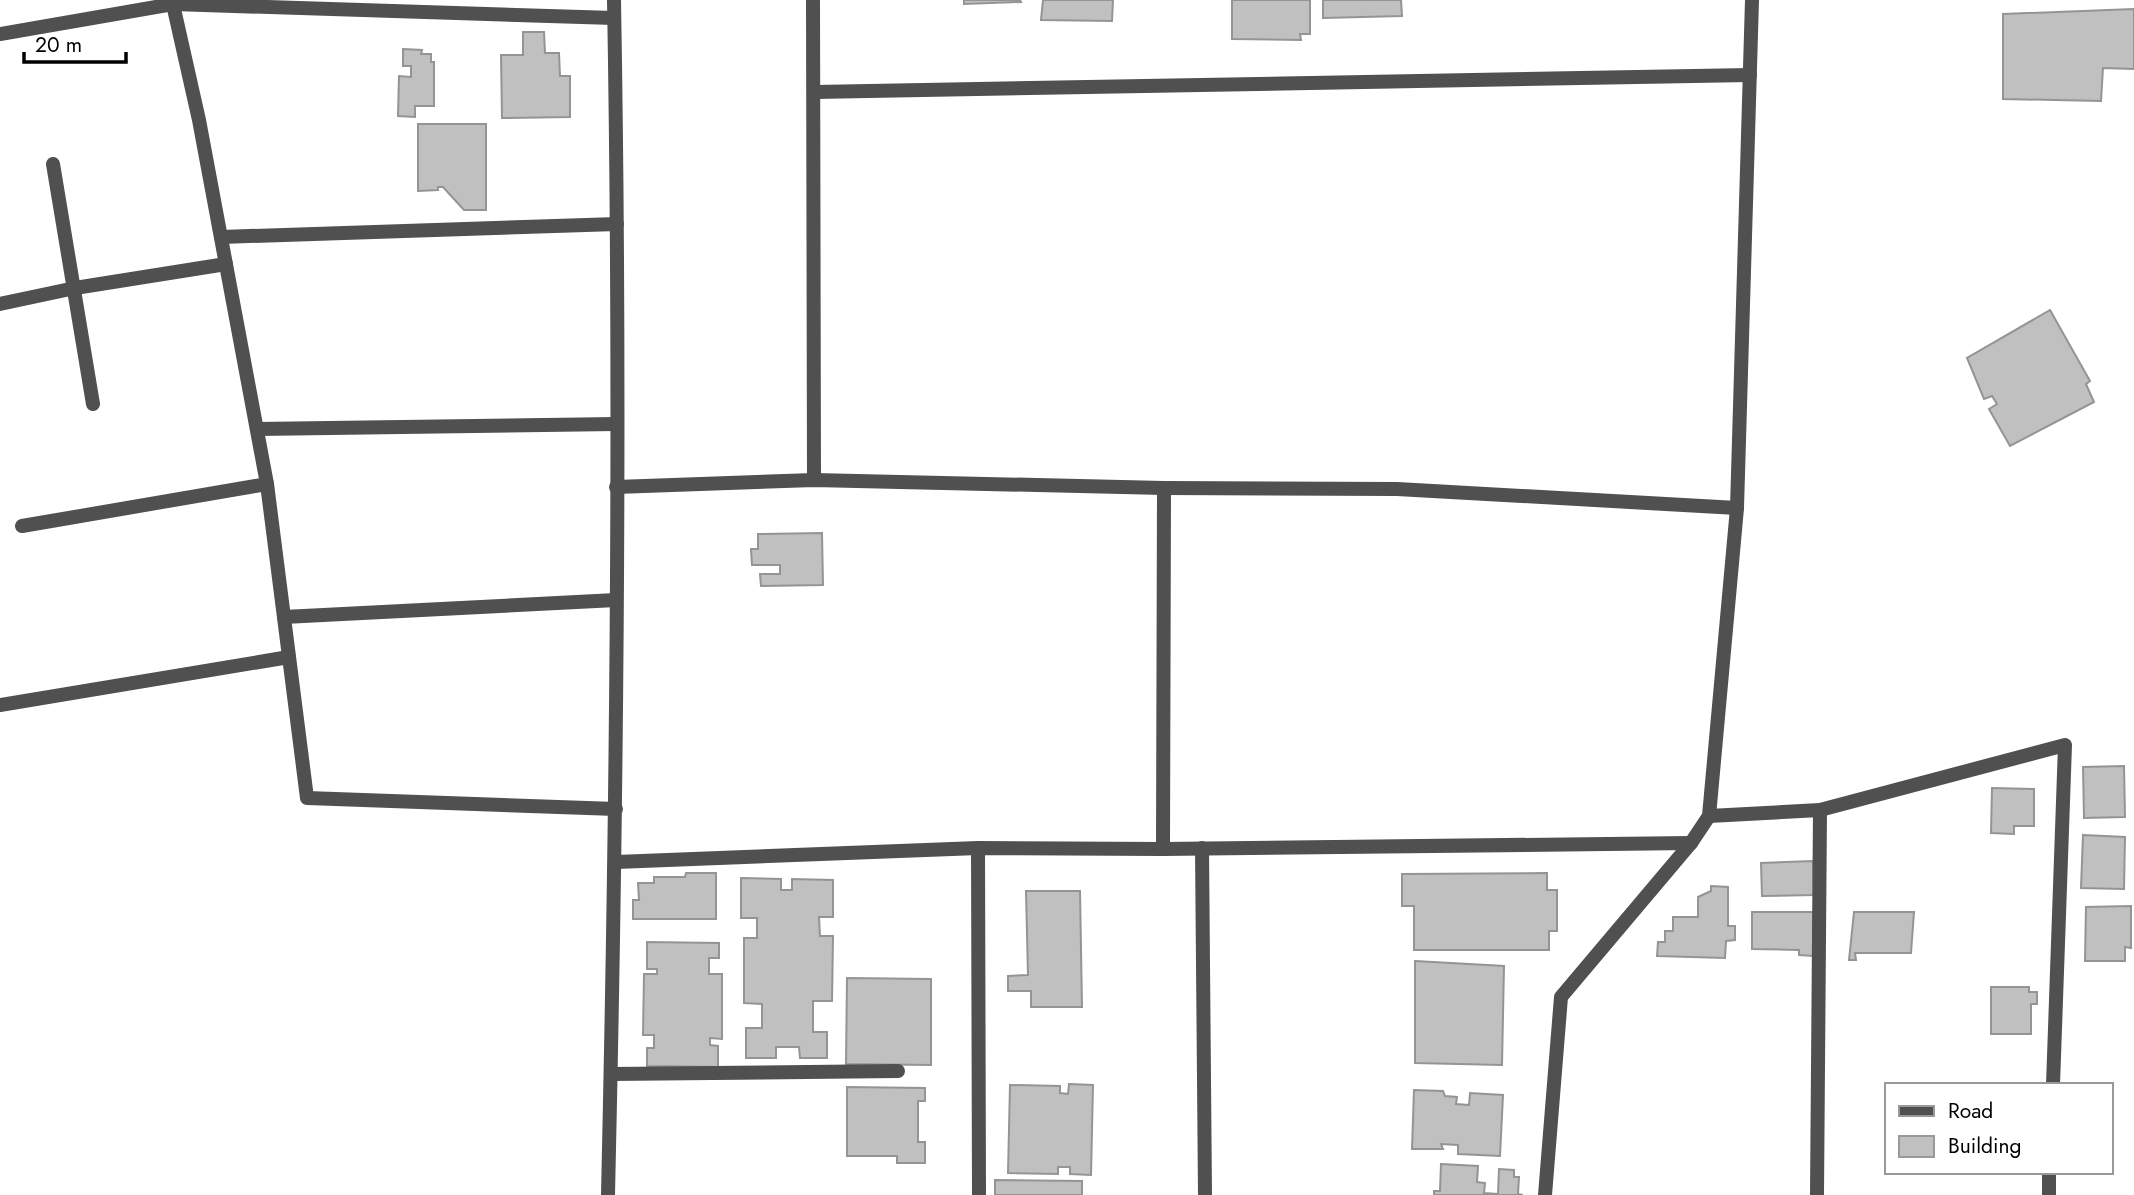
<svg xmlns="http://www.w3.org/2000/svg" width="2134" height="1195" viewBox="0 0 2134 1195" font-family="Jost,sans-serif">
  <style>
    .building { fill: #c0c0c0; stroke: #949494; stroke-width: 2 }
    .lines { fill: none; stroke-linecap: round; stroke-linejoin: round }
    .street { stroke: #505050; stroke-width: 14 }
  </style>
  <rect width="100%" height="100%" fill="#fff"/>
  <g class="building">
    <path d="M 964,0 L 1020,0 L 1021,2 L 964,4 Z"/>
    <path d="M 1043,0 L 1113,0 L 1112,21 L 1041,20 Z"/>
    <path d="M 1232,0 L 1310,0 L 1310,34 L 1300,34 L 1301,40 L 1232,39 Z"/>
    <path d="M 1323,0 L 1401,0 L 1402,16 L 1323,18 Z"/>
    <path d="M 2134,9 L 2134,69 L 2103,68 L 2101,101 L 2003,99 L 2003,14 Z"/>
    <path d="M 523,32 L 544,32 L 545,53 L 559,53 L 560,76 L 570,76 L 570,117 L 502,118 L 501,55 L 523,55 Z"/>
    <path d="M 403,49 L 422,50 L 421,54 L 431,54 L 431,62 L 434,62 L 434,106 L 415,106 L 415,117 L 398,116 L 399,76 L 411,77 L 411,66 L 403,66 Z"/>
    <path d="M 418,124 L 486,124 L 486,210 L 464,210 L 443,187 L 438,187 L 438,190 L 418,191 Z"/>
    <path d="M 2050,310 L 2090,381 L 2086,384 L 2094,402 L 2010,446 L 1989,409 L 1997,404 L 1992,396 L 1984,399 L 1967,358 Z"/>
    <path d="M 822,533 L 823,585 L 761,586 L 760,574 L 780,574 L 780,565 L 752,565 L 751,549 L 758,549 L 758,534 Z"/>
    <path d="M 2124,766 L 2125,817 L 2084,818 L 2083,767 Z"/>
    <path d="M 1992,788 L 2034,789 L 2034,826 L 2014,826 L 2014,834 L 1991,833 Z"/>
    <path d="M 2083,835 L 2125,837 L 2124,889 L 2081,888 Z"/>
    <path d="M 1813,861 L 1814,895 L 1762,896 L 1761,863 Z"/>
    <path d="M 686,873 L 716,873 L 716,919 L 633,919 L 633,900 L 639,900 L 638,883 L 654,883 L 654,877 L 685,877 Z"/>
    <path d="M 1547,873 L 1547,890 L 1557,890 L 1557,931 L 1549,931 L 1549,950 L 1414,950 L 1414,906 L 1402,906 L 1402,874 Z"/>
    <path d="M 741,878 L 781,879 L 781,890 L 792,890 L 792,879 L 833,880 L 833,917 L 819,917 L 820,936 L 833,936 L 832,1001 L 813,1001 L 813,1032 L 827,1032 L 827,1058 L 800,1058 L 799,1047 L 776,1047 L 776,1058 L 746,1058 L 746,1028 L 762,1028 L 762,1004 L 744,1003 L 744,938 L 757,938 L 757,918 L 741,918 Z"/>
    <path d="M 1711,886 L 1728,887 L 1728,926 L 1735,926 L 1735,940 L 1726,941 L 1725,958 L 1657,956 L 1658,942 L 1665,942 L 1665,931 L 1673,931 L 1673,917 L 1698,917 L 1698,897 L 1711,891 Z"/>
    <path d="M 1026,891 L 1080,891 L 1082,1007 L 1031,1007 L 1031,991 L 1008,991 L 1008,976 L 1028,975 Z"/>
    <path d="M 2131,906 L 2131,948 L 2125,947 L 2125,961 L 2085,961 L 2086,907 Z"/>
    <path d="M 1752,912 L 1813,912 L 1813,956 L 1799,955 L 1799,950 L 1752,949 Z"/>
    <path d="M 1854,912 L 1914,912 L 1911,953 L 1855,953 L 1856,960 L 1849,960 Z"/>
    <path d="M 647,942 L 719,943 L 719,958 L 709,958 L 709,974 L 722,974 L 722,1039 L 710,1038 L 710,1045 L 718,1046 L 718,1067 L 647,1066 L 647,1048 L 654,1048 L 654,1035 L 643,1035 L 644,974 L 657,974 L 657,969 L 647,969 Z"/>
    <path d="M 1415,961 L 1504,966 L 1502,1065 L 1415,1063 Z"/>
    <path d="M 847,978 L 931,979 L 931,1065 L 846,1064 Z"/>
    <path d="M 1991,987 L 2029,987 L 2029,992 L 2037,992 L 2037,1004 L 2031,1004 L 2031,1034 L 1991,1034 Z"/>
    <path d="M 1069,1084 L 1093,1085 L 1091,1175 L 1070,1174 L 1070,1167 L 1058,1167 L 1058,1174 L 1008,1173 L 1010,1085 L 1060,1086 L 1060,1093 L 1068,1094 Z"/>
    <path d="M 847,1087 L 925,1088 L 925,1101 L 918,1101 L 918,1142 L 925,1142 L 925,1163 L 897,1163 L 897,1156 L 847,1156 Z"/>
    <path d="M 1414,1090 L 1443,1091 L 1445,1096 L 1457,1097 L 1456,1104 L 1469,1105 L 1470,1093 L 1503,1095 L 1500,1156 L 1458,1154 L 1458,1145 L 1441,1144 L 1443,1149 L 1412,1149 Z"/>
    <path d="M 1441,1164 L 1478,1166 L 1477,1182 L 1485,1183 L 1484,1193 L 1498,1194 L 1499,1169 L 1514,1170 L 1514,1177 L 1519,1177 L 1518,1194 L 1523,1195 L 1434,1195 L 1434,1191 L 1440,1191 Z"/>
    <path d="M 995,1180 L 1082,1181 L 1082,1195 L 995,1195 Z"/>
  </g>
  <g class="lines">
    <g class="street">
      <path d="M 172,0 L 199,120 L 267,484 L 307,798 L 616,809"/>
      <path d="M 813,0 L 814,480"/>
      <path d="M 0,34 L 173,4 L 614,18"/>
      <path d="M 815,92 L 1750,75"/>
      <path d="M 53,164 L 93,404"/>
      <path d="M 221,237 L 617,224"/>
      <path d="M 0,304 L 75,288 L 226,264"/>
      <path d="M 257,429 L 616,424"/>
      <path d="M 616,487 L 814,480 L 1164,488 L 1397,489 L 1737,508"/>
      <path d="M 22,526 L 267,484"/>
      <path d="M 284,617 L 616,600"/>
      <path d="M 0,705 L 289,657"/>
      <path d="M 1709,816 L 1820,810 L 2065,745 L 2053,1085"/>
      <path d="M 978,848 L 979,1195"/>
      <path d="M 1202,848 L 1205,1195"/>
      <path d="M 1163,849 L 1164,488"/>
      <path d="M 616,862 L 978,848 L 1163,849 L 1691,843"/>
      <path d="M 611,1074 L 898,1071"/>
      <path d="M 608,1195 C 617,797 621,398 614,0"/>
      <path d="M 1545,1195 L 1561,997 L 1691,843 L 1709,816 L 1737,508 L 1752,0"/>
      <path d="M 1817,1195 L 1820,810"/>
      <path d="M 2049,1195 L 2049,1172"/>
    </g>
  </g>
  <rect x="1885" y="1083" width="228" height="91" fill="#ffffff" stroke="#999999" stroke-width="2"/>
  <rect x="1899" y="1106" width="35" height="10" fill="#505050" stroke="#999999" stroke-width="2"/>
  <text x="1948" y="1118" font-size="21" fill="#000000">Road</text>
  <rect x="1899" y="1136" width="35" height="21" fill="#c0c0c0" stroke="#999999" stroke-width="2"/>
  <text x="1948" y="1153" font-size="21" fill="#000000">Building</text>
  <path d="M24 52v10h102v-10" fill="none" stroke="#000000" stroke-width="3.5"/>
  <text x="35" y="52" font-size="21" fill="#000000" stroke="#ffffff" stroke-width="5" paint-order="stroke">20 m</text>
</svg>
